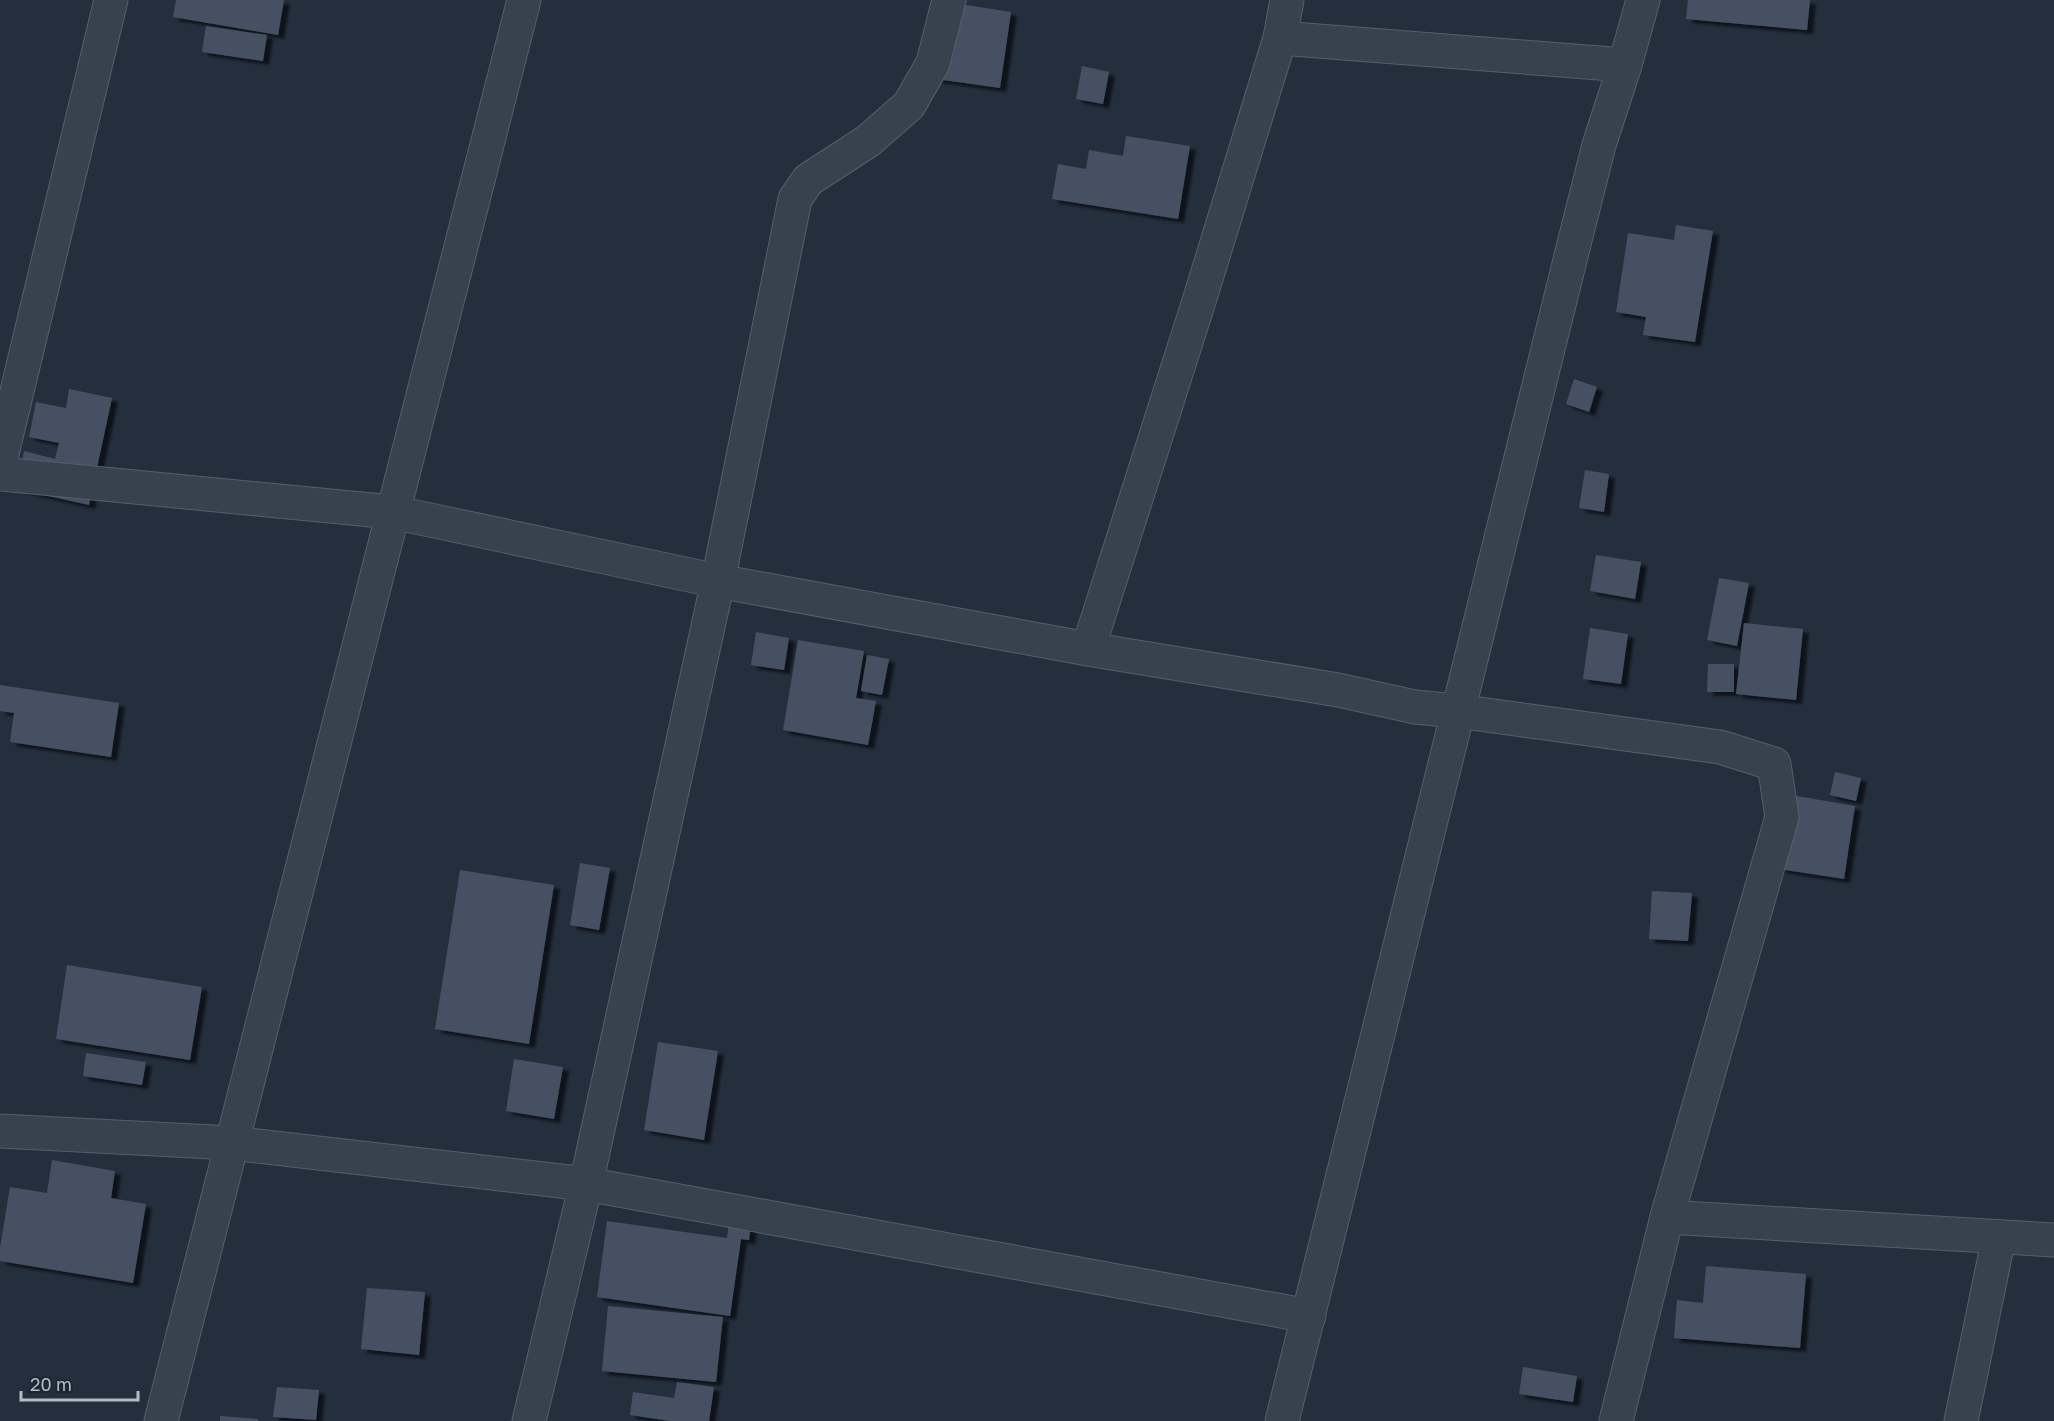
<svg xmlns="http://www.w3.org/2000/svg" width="2054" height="1421" viewBox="0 0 2054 1421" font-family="'Golos Text',sans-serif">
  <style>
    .building { fill: #455162; filter: url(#shadow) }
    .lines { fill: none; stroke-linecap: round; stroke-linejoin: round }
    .minor-casing { stroke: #565f6c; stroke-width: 35 }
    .minor { stroke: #38414e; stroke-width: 33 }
  </style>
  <defs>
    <filter id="shadow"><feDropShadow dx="6" dy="4" stdDeviation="1.5" flood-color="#0009"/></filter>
  </defs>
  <rect width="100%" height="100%" fill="#242f3e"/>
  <g class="building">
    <path d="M 176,0 L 284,0 L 278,35 L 173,17 Z"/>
    <path d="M 1688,0 L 1810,0 L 1807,30 L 1686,19 Z"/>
    <path d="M 947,2 L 1011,12 L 1000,88 L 936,79 Z"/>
    <path d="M 206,26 L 267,35 L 263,61 L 202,52 Z"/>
    <path d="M 1082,66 L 1109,72 L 1103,104 L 1076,99 Z"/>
    <path d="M 1126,136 L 1190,146 L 1178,219 L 1052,199 L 1058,164 L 1086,169 L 1089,150 L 1123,156 Z"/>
    <path d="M 1676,225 L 1713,231 L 1695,342 L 1643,335 L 1646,317 L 1616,312 L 1628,233 L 1674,240 Z"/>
    <path d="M 1574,379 L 1597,387 L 1589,412 L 1566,404 Z"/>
    <path d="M 69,389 L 112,398 L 89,505 L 17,489 L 24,451 L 55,459 L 59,443 L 29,437 L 36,402 L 66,408 Z"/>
    <path d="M 1585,470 L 1609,474 L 1604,512 L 1579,508 Z"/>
    <path d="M 1596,555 L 1641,562 L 1635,599 L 1590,591 Z"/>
    <path d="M 1719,578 L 1749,583 L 1737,646 L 1707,640 Z"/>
    <path d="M 1744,623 L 1803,629 L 1796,700 L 1736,694 Z"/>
    <path d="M 1590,628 L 1628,634 L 1621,684 L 1583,679 Z"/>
    <path d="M 756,632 L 789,638 L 784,670 L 751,665 Z"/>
    <path d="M 798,640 L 864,651 L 856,698 L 876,701 L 868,745 L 783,730 Z"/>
    <path d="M 867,655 L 889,659 L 882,695 L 861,691 Z"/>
    <path d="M 1708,664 L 1734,664 L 1734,692 L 1707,692 Z"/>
    <path d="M 0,685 L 119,703 L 111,757 L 10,742 L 14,713 L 0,711 Z"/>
    <path d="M 1835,772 L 1861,778 L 1856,801 L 1830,795 Z"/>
    <path d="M 1791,795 L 1855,806 L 1844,879 L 1779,869 Z"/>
    <path d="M 580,863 L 610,868 L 599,930 L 570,925 Z"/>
    <path d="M 460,870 L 554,885 L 529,1044 L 435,1029 Z"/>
    <path d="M 1652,891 L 1692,893 L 1688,941 L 1649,939 Z"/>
    <path d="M 67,965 L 202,987 L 190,1060 L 56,1039 Z"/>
    <path d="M 658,1042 L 718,1051 L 704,1140 L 644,1130 Z"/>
    <path d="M 86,1053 L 146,1062 L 142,1085 L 83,1076 Z"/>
    <path d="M 514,1059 L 563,1067 L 554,1119 L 506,1111 Z"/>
    <path d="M 52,1160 L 115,1171 L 111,1198 L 146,1204 L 133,1283 L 0,1261 L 0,1248 L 10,1187 L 47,1193 Z"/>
    <path d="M 731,1203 L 753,1206 L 749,1240 L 741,1239 L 730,1316 L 597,1297 L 607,1221 L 727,1238 Z"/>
    <path d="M 1706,1266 L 1806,1274 L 1800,1348 L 1674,1338 L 1677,1300 L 1703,1303 Z"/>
    <path d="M 367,1288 L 425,1292 L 419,1355 L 361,1349 Z"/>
    <path d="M 608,1306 L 723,1317 L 716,1382 L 602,1371 Z"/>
    <path d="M 1523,1367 L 1577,1376 L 1573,1402 L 1519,1394 Z"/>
    <path d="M 677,1382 L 714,1387 L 709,1421 L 670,1421 L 630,1415 L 633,1392 L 674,1398 Z"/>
    <path d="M 277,1387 L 319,1390 L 316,1420 L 273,1417 Z"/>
    <path d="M 220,1416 L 258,1419 L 258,1421 L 220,1421 Z"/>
  </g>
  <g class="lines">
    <defs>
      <g id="minor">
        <path d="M 1280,38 L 1625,65"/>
        <path d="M 0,462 L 111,0"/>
        <path d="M 0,474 L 392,512 L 718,581 L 1088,649 L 1338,690 L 1415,707 L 1457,711 L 1720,747 L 1774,764 L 1782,817 L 1667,1217 L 1616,1421"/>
        <path d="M 1088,649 L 1200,298 L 1280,38 L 1287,0"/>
        <path d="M 0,1131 L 232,1143 L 586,1184 L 1309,1316"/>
        <path d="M 1667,1217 L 2054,1240"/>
        <path d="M 161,1421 L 524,0"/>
        <path d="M 529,1421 L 586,1184 L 718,581 L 795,199 L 808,180 L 868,141 L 909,105 L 933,63 L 949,0"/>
        <path d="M 1282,1421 L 1575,240 L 1599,145 L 1625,65 L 1643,0"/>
        <path d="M 1961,1421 L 1999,1237"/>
      </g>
    </defs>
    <use href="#minor" class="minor-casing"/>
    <use href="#minor" class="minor"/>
  </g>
  <path d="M21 1391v9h117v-9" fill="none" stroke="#b4bcc9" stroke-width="3"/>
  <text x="30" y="1391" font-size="18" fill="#b4bcc9" stroke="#1d2633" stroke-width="4.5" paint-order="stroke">20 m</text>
</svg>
